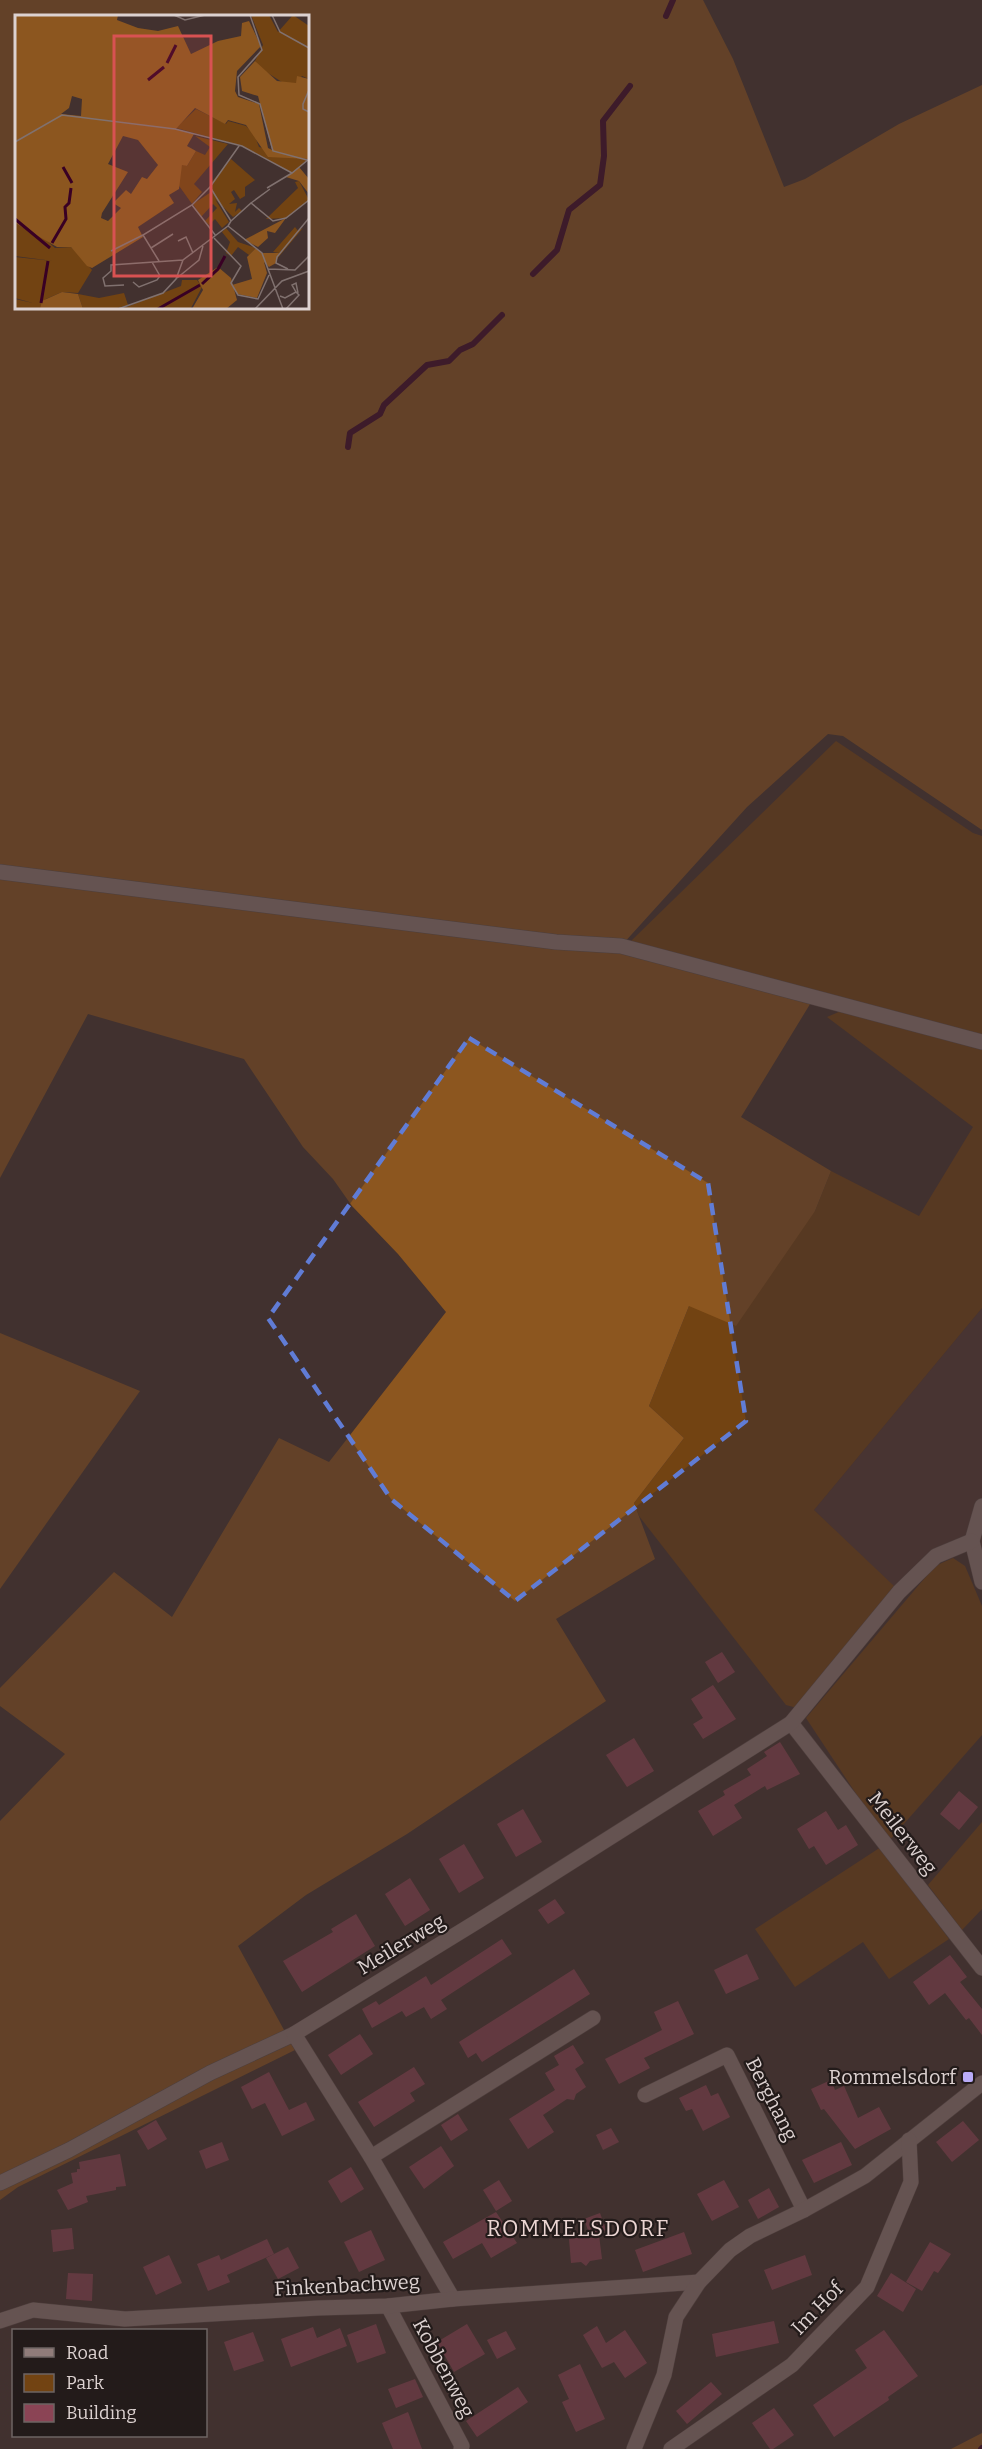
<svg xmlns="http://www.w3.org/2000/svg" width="982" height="2449" viewBox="0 0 982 2449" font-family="Bitter,serif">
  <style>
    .built { fill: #503836 }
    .green { fill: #724312 }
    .forest { fill: #8c561f; fill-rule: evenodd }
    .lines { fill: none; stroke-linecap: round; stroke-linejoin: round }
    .stream { stroke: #390024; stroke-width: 6 }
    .building { fill: #8b4455 }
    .minor-casing { stroke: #5a4d4b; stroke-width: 16 }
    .minor { stroke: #907c7a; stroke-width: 15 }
    .marked { fill: none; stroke: #607cd5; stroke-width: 4.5; stroke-dasharray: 12 8; stroke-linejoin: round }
    .poi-dot { fill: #b9abf7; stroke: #231b1a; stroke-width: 2 }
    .labels { text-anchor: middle; stroke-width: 4.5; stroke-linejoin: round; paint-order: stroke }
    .street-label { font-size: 20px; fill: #dcd1d0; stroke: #231b1a }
    .poi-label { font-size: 20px; fill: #dcd1d0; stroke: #231b1a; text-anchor: end }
    .quarter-label { font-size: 22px; letter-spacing: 1.5px; fill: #ebd5d2; stroke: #231b1a }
    .inset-river { fill: none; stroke: #390024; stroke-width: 3 }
    .inset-road { fill: none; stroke: #80716f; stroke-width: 1.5 }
    .view { fill: #d85252; fill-opacity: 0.15; stroke: #d85252; stroke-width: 3 }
    .inset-edge { fill: none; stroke: #dcd1d0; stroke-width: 3 }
  </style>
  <rect width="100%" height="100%" fill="#42312f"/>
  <path class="built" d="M 982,1308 L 982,1582 L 972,1541 L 936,1556 L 899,1592 L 814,1510 Z"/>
  <g class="green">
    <path d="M 836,741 L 973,833 L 982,836 L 982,1036 L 631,941 Z"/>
    <path d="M 841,1011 L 982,1050 L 982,1308 L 814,1510 L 894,1586 L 797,1708 L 786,1705 L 639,1516 L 634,1503 L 684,1438 L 649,1406 L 689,1306 L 815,1211 L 831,1171 L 919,1216 L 973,1127 L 827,1017 Z"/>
    <path d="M 953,1558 L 965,1566 L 982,1606 L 982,1735 L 888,1842 L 806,1718 L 935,1566 Z"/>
    <path d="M 982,1822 L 982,1909 L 962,1930 L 928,1885 Z"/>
    <path d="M 881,1847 L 949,1939 L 889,1979 L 863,1942 L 795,1987 L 755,1929 Z"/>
  </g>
  <g class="forest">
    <path d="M 0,0 L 703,0 L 733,59 L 784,187 L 805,179 L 899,124 L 982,85 L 982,830 L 843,736 L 828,734 L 747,807 L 622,945 L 815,996 L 741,1117 L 831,1171 L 815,1211 L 736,1326 L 689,1306 L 649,1406 L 684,1438 L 634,1503 L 655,1559 L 556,1619 L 606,1701 L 407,1834 L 306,1895 L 238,1946 L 295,2050 L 18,2187 L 0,2200 L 0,1821 L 65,1754 L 0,1706 L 0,1688 L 114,1572 L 172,1617 L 279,1438 L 329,1462 L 446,1312 L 398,1254 L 352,1206 L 333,1179 L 303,1147 L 244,1059 L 88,1014 L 0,1178 ZM 16,16 L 308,16 L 308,308 L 16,308 Z"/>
    <path d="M 0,1333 L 140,1391 L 0,1589 Z"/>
    <path d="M 982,2433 L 982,2449 L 951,2449 Z"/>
  </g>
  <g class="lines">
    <g class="stream">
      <path d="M 666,16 L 673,0"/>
      <path d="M 533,274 L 557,250 L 569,210 L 600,185 L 604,156 L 603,121 L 630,86"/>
      <path d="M 348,447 L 350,433 L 380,414 L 384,405 L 427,365 L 449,361 L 460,350 L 473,344 L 502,315"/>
      <path d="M 981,2449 L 982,2448"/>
    </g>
  </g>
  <g class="building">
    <path d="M 722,1652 L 735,1672 L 718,1683 L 705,1662 Z"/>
    <path d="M 713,1685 L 736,1719 L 703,1739 L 693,1724 L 703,1718 L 691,1699 Z"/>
    <path d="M 634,1738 L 654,1771 L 627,1787 L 606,1755 Z"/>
    <path d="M 780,1742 L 800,1774 L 767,1790 L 765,1786 L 734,1805 L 742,1818 L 713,1836 L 698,1811 L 725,1795 L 723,1791 L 751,1775 L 747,1769 L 767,1756 L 764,1752 Z"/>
    <path d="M 959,1791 L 978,1807 L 959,1830 L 940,1814 Z"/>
    <path d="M 523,1809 L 542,1842 L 516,1857 L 497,1824 Z"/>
    <path d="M 826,1811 L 838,1830 L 846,1825 L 858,1845 L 826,1865 L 814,1846 L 809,1849 L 797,1829 Z"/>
    <path d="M 464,1844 L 484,1878 L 459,1893 L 439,1859 Z"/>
    <path d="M 410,1878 L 430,1910 L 405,1926 L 385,1894 Z"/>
    <path d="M 555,1899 L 565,1913 L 548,1924 L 538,1910 Z"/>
    <path d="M 356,1914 L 375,1946 L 302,1992 L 283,1961 L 333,1932 L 331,1929 Z"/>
    <path d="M 502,1939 L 512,1954 L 441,2000 L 447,2009 L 431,2019 L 424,2007 L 406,2017 L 402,2011 L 372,2028 L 362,2009 L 376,2001 L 379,2005 L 426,1976 L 431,1985 Z"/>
    <path d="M 747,1954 L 759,1979 L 726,1994 L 714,1970 Z"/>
    <path d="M 950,1955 L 967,1977 L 960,1982 L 982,2009 L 982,2035 L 969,2018 L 966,2020 L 945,1993 L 929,2005 L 913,1982 Z"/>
    <path d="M 574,1969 L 590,1994 L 482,2062 L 476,2053 L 468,2058 L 459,2042 Z"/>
    <path d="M 678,2001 L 694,2034 L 644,2058 L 650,2068 L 619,2084 L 605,2059 L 662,2030 L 654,2012 Z"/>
    <path d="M 360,2034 L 373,2054 L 341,2075 L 328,2055 Z"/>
    <path d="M 573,2045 L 584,2063 L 575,2069 L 586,2087 L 576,2094 L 574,2100 L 567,2099 L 543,2115 L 554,2132 L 528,2149 L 509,2119 L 555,2090 L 545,2073 L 559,2065 L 554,2056 Z"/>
    <path d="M 414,2067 L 425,2084 L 410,2093 L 415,2101 L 374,2127 L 358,2102 Z"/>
    <path d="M 269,2072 L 289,2110 L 306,2102 L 315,2120 L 282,2136 L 265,2103 L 252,2109 L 241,2087 Z"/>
    <path d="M 831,2080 L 835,2090 L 844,2086 L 858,2118 L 879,2107 L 891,2129 L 855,2149 L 824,2109 L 821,2110 L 811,2089 Z"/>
    <path d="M 706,2085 L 711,2096 L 718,2093 L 730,2117 L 703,2131 L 692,2109 L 686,2111 L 679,2098 Z"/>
    <path d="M 458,2114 L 468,2130 L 451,2141 L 441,2125 Z"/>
    <path d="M 156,2120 L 167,2139 L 148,2150 L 137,2131 Z"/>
    <path d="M 963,2121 L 979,2140 L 952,2162 L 936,2142 Z"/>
    <path d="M 611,2128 L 619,2142 L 603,2150 L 596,2135 Z"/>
    <path d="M 222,2142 L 229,2160 L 206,2169 L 199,2151 Z"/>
    <path d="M 841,2142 L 852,2165 L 814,2183 L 802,2160 Z"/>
    <path d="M 441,2146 L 454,2166 L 424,2189 L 409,2167 Z"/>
    <path d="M 120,2154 L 126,2186 L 116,2187 L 116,2190 L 86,2196 L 88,2202 L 68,2210 L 57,2190 L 73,2183 L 71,2173 L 77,2172 L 77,2169 L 80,2169 L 79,2162 Z"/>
    <path d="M 351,2167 L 364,2189 L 341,2203 L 328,2181 Z"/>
    <path d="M 499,2180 L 512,2201 L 496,2211 L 483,2190 Z"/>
    <path d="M 724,2180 L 739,2207 L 712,2221 L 697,2194 Z"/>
    <path d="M 769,2188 L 779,2207 L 758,2219 L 748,2200 Z"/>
    <path d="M 496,2212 L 517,2243 L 491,2258 L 482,2243 L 453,2259 L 443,2242 Z"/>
    <path d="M 600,2213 L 606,2230 L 590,2236 L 584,2219 Z"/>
    <path d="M 72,2228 L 74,2249 L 53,2252 L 51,2230 Z"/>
    <path d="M 371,2230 L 385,2260 L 359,2272 L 344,2242 Z"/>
    <path d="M 684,2232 L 692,2254 L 643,2272 L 635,2250 Z"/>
    <path d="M 599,2235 L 602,2259 L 590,2261 L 586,2266 L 581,2262 L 571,2263 L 569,2239 Z"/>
    <path d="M 267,2239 L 274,2254 L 227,2275 L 230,2282 L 208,2291 L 197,2264 L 219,2255 L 221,2260 Z"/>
    <path d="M 930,2242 L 951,2254 L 938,2273 L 934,2271 L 922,2291 L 906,2282 Z"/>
    <path d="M 288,2247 L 299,2268 L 278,2279 L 266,2258 Z"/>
    <path d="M 169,2255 L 182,2283 L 156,2295 L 143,2267 Z"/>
    <path d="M 805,2255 L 812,2275 L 772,2290 L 764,2270 Z"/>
    <path d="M 68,2273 L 93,2274 L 92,2301 L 66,2299 Z"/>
    <path d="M 891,2273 L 916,2289 L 903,2312 L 877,2296 Z"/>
    <path d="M 774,2321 L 779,2343 L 716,2357 L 712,2334 Z"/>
    <path d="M 376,2324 L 386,2353 L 357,2363 L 347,2335 Z"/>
    <path d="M 467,2324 L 485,2354 L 454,2372 L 437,2342 Z"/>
    <path d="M 597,2326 L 606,2343 L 625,2330 L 647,2363 L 625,2378 L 614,2362 L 602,2368 L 583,2335 Z"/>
    <path d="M 313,2327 L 317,2338 L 340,2328 L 347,2346 L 291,2367 L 281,2339 Z"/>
    <path d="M 884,2330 L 918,2376 L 888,2397 L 889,2400 L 834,2437 L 813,2405 L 867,2368 L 855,2350 Z"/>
    <path d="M 506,2331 L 516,2349 L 497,2359 L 487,2340 Z"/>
    <path d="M 253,2332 L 264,2361 L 234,2371 L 224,2342 Z"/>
    <path d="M 580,2364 L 605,2419 L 576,2432 L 562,2402 L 569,2399 L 558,2375 Z"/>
    <path d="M 415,2379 L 423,2397 L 396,2408 L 388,2389 Z"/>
    <path d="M 711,2382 L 722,2394 L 687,2424 L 676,2411 Z"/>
    <path d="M 518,2387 L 528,2402 L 477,2437 L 466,2421 Z"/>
    <path d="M 774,2408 L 794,2435 L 773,2449 L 770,2449 L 752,2423 Z"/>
    <path d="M 408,2412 L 422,2449 L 393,2449 L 382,2423 Z"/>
  </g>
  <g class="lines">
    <defs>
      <g id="minor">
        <path d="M 0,872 L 556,942 L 621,946 L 982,1042"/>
        <path d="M 982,1506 L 972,1541 L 982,1582"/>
        <path d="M 791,1723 L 982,1968"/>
        <path d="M 645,2095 L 727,2055 L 804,2210"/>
        <path d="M 371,2157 L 593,2018"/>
        <path d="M 0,2183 L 69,2150 L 210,2073 L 294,2034"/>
        <path d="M 453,2299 L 371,2157 L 294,2034 L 478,1921 L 791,1723 L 899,1592 L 936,1556 L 972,1541"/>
        <path d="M 388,2306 L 462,2446 L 461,2449"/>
        <path d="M 0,2321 L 33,2310 L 125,2319 L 318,2308 L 388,2306 L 453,2299 L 699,2282"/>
        <path d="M 634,2449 L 664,2375 L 676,2317 L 699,2282 L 730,2250 L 750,2236 L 804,2210 L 865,2176 L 982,2083"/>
        <path d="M 671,2449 L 792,2365 L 867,2287 L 911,2182 L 909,2140"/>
      </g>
    </defs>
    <use href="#minor" class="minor-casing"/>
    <use href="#minor" class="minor"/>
  </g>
  <path d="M0 0H982V2449H0ZM 469,1038 L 708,1183 L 746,1421 L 515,1601 L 391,1499 L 268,1318 Z" fill="#42312f" fill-opacity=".55" fill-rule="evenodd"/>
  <path class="marked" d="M 469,1038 L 708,1183 L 746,1421 L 515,1601 L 391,1499 L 268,1318 Z"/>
  <rect class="poi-dot" x="962" y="2071" width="12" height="12" rx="3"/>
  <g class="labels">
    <g class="street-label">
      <text transform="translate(903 1833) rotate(52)" y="7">Meilerweg</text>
      <text transform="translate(401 1944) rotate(-31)" y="7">Meilerweg</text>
      <text transform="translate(772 2099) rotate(63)" y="7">Berghang</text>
      <text transform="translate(347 2285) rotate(-3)" y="7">Finkenbachweg</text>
      <text transform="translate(817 2308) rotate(-46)" y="7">Im Hof</text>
      <text transform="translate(444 2368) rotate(62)" y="7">Kobbenweg</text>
    </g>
    <g class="poi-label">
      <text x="956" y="2084">Rommelsdorf</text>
    </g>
    <g class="quarter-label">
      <text x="578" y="2236">ROMMELSDORF</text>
    </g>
  </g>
  <g transform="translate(15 15)">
    <rect width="294" height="294" fill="#42312f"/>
    <path d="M 236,0 L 254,0 L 263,17 L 278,0 L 294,11 L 294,64 L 287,61 L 281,68 L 270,69 L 245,53 L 240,46 L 248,30 ZM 181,94 L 211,109 L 213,106 L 231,111 L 239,119 L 244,132 L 292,145 L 277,158 L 227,131 L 161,113 ZM 180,121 L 213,129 L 179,169 L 187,177 L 177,189 L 162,168 L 167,149 L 172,151 L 181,136 L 190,140 L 195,132 ZM 216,144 L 240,165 L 230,172 L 230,181 L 225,184 L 219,175 L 216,177 L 220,184 L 214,189 L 222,188 L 220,197 L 224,193 L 227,196 L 218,202 L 200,184 L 214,207 L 207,213 L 200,204 L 194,210 L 190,206 L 202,193 L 198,189 L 186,202 L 178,189 L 196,177 L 195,169 ZM 284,166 L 294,185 L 271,203 L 251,204 L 283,173 L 280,167 ZM 0,208 L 29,223 L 40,233 L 56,232 L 64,240 L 77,255 L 63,278 L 47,277 L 31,284 L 25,294 L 0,294 L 0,284 L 18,288 L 0,283 L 0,242 L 38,246 L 0,241 ZM 280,212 L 283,216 L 288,213 L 261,245 L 264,238 L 258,237 ZM 211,213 L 223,227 L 241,233 L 234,240 L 223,232 L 216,241 L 211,238 L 215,227 L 207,217 ZM 167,265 L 182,265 L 187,272 L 176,293 L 106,294 L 166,271 ZM 109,278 L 113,290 L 99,294 L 68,294 L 63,279 L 84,283 Z" fill="#724312"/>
    <path d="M 0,0 L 103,0 L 102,5 L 123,13 L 143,16 L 163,11 L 176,39 L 203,26 L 226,21 L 227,8 L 234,6 L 246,31 L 222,56 L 220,76 L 223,82 L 244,89 L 253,133 L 257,135 L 243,81 L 227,76 L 225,62 L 240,46 L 262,66 L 281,68 L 282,61 L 294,64 L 294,144 L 253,142 L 231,110 L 213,105 L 210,109 L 180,93 L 161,114 L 179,119 L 172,131 L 181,136 L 172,151 L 167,150 L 164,174 L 154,180 L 159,188 L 123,212 L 128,222 L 77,253 L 72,251 L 56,232 L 42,232 L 0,208 ZM 57,81 L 67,84 L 66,101 L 46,99 L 54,93 ZM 108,121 L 123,125 L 143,150 L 132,164 L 127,162 L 116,179 L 111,175 L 98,188 L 106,193 L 93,206 L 86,203 L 87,198 L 113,157 L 93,149 ZM 284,152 L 294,164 L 294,179 L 284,166 L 271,162 ZM 271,203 L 260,218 L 252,216 L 253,223 L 243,232 L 229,225 ZM 241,233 L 247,238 L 264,238 L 261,248 L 254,252 L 249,247 L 252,258 L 242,283 L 222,279 L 217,270 L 237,264 L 232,242 ZM 203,252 L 216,263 L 222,285 L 211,294 L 177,294 L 188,275 L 183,265 ZM 47,277 L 63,279 L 68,294 L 25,294 L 27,286 Z" fill="#8c561f" fill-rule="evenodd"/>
    <path class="inset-river" d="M 152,48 L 161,30M 133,65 L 149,52M 48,152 L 57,168M 0,204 L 35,233M 37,228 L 51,204 L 50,192 L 54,188 L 56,173M 187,269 L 203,254 L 210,241M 26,288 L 33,246M 143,294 L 185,270"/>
    <path class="inset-road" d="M 159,0 L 170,5 L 190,0M 235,0 L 247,35 L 223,62 L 224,80 L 245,89 L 258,136 L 292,145M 257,0 L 265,17 L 294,33M 294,75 L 288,89 L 288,94 L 294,97M 0,127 L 47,100 L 160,114 L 227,131 L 277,158 L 294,144M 252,173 L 277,158M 236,188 L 255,174M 177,190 L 201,221M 216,206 L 236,188 L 258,206 L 271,203 L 294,185M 213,211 L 247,238 L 268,294M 213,211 L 216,206 L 195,172 L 224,131M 199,223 L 226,251 L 216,268 L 223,280 L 243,284 L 254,260M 163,226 L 171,222 L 178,238M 136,233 L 158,219M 96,236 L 128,220M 144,246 L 128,220 L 177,190 L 195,172M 253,254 L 280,255 L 294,241M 273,254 L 261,248 L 262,242 L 294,203M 162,263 L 184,245 L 188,231M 118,267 L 124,272 L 142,265 L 145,261 L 137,247M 109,270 L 90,271 L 88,263 L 96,256 L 96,250 L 168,245M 281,277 L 277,270 L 281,268 L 283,278M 265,281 L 270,283 L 281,277 L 284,280 L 271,294M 103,294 L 148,278 L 161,264 L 168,245 L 213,211M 240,294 L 267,266 L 294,256"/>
    <path class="view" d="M 99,21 L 196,21 L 196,261 L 99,261 Z"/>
    <rect width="294" height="294" class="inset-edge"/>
  </g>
  <rect x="12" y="2329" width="195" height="108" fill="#231b1a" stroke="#6d6463" stroke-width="1.5"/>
  <rect x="24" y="2348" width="30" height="9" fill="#907c7a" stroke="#6d6463" stroke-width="1.5"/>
  <text x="66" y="2359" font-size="18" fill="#dcd1d0">Road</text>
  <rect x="24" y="2374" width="30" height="18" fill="#724312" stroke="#6d6463" stroke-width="1.5"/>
  <text x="66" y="2389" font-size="18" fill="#dcd1d0">Park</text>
  <rect x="24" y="2404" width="30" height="18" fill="#8b4455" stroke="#6d6463" stroke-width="1.5"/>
  <text x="66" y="2419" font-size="18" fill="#dcd1d0">Building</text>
</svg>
